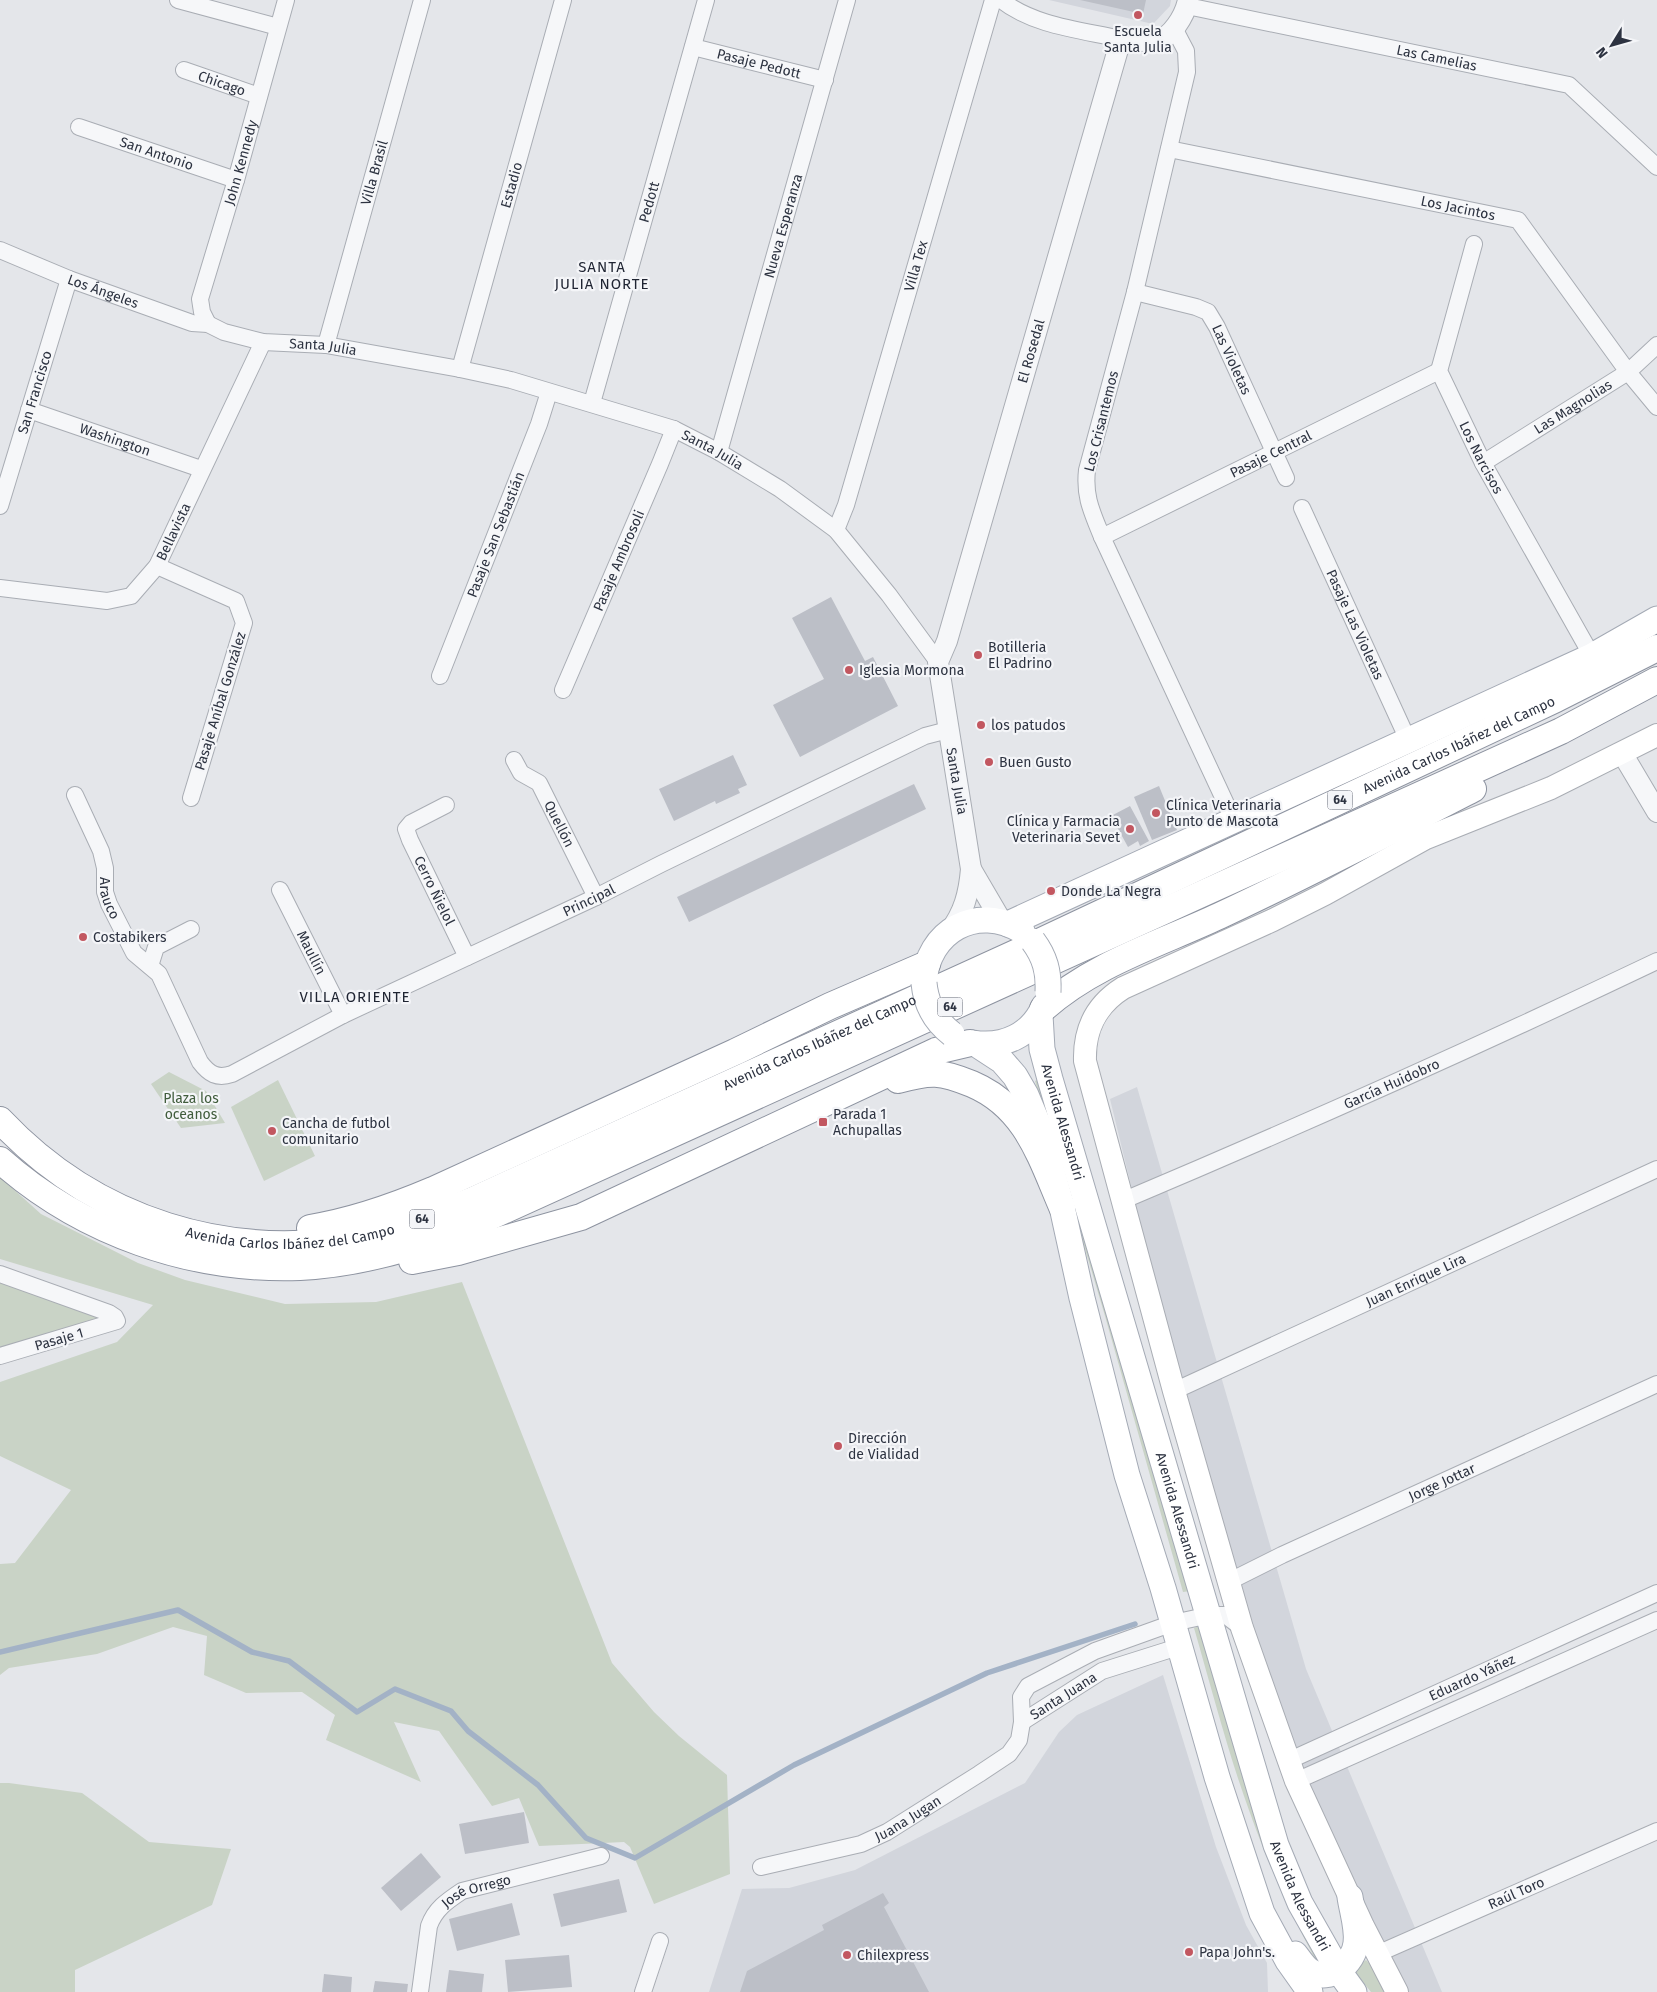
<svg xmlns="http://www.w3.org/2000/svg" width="1657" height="1992" viewBox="0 0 1657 1992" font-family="'Fira Sans',sans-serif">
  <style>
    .built { fill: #d2d5dc }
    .green { fill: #c9d3c6 }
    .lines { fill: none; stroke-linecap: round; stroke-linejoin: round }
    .stream { stroke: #a3b2c6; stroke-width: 5.5 }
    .building { fill: #bcbfc7 }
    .minor-casing { stroke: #a9adb4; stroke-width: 18 }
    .tertiary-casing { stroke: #a9adb4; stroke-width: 22 }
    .secondary-casing { stroke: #a9adb4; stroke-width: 24 }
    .primary-casing { stroke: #a4aab5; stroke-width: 27 }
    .trunk-casing { stroke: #8d93a0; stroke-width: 28 }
    .minor { stroke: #f6f7f9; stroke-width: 16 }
    .tertiary { stroke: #f6f7f9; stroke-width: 20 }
    .secondary { stroke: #fff; stroke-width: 22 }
    .primary { stroke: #fff; stroke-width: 25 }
    .trunk { stroke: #fff; stroke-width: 26 }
    .primary-bridge-casing { stroke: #a4aab5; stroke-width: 27; stroke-linecap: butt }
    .primary-bridge { stroke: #fff; stroke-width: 25 }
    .poi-dot { fill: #c25760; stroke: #f4f5f8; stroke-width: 2 }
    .labels { text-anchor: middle; stroke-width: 4.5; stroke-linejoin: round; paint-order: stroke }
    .shield { fill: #f4f5f8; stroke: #696d78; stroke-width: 1 }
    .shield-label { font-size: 12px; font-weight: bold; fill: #2d3341 }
    .poi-label { font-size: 14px; fill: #2d3341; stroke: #f4f5f8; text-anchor: start }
    .street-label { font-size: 14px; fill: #2d3341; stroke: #f4f5f8 }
    .park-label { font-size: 14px; fill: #405c3c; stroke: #f4f5f8 }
    .neighbourhood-label { font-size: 15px; letter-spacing: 1px; fill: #1f2432; stroke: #f4f5f8 }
  </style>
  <rect width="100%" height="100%" fill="#e4e6ea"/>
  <g class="built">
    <path d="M 1049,0 L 1171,0 L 1170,6 L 1153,24 Z"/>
    <path d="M 1137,1087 L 1306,1669 L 1442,1992 L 1408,1992 L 1357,1894 L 1294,1748 L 1253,1639 L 1153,1276 L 1110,1099 Z"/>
    <path d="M 1163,1675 L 1216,1847 L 1246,1925 L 1267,1963 L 1268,1992 L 709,1992 L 742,1889 L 789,1888 L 855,1870 L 1025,1783 L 1059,1732 L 1077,1715 Z"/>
  </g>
  <g class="green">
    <path d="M 169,1072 L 206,1091 L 225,1123 L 181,1128 L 151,1084 Z"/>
    <path d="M 1039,1079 L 1191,1591 L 1183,1592 L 1105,1316 L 1035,1081 Z"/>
    <path d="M 278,1080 L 315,1156 L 264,1181 L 231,1107 Z"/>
    <path d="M 0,1177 L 41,1214 L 138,1263 L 185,1280 L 285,1304 L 376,1302 L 462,1282 L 612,1663 L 654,1712 L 679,1736 L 727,1775 L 730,1874 L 654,1904 L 630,1847 L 624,1842 L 539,1846 L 519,1798 L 492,1806 L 439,1731 L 394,1722 L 421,1782 L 326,1740 L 335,1715 L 302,1692 L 246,1693 L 204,1675 L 207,1636 L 173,1627 L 97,1654 L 9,1668 L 0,1675 L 0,1564 L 15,1563 L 71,1490 L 0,1456 L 0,1382 L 117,1342 L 153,1305 L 0,1259 Z"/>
    <path d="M 0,1282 L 111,1320 L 0,1348 Z"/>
    <path d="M 1202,1625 L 1321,1963 L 1315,1959 C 1290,1912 1268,1864 1250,1813 C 1228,1753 1212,1690 1194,1628 Z"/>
    <path d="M 0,1783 L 9,1783 L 82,1793 L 149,1842 L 231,1849 L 212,1905 L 75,1970 L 75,1992 L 0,1992 Z"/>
    <path d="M 1366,1960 L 1370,1964 L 1389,1992 L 1371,1992 L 1353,1970 Z"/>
  </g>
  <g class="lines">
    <path class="stream" d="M 0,1652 L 178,1610 L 252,1652 L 289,1661 L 357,1712 L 395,1689 L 451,1711 L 468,1731 L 538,1785 L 586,1838 L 635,1858 L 794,1765 L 987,1673 L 1135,1624"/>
  </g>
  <g class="building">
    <path d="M 1080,0 L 1146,0 L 1143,14 Z"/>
    <path d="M 831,597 L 865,661 L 873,657 L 898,706 L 800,757 L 773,705 L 824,679 L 792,618 Z"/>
    <path d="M 733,755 L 747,785 L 738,789 L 740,793 L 716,804 L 715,801 L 674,821 L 659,789 Z"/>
    <path d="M 914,784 L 926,809 L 689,922 L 677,897 Z"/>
    <path d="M 1159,786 L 1177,830 L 1152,840 L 1134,797 Z"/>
    <path d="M 1130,806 L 1149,841 L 1140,846 L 1138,841 L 1128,847 L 1111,816 Z"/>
    <path d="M 524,1812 L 529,1843 L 465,1854 L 459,1824 Z"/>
    <path d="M 421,1853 L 441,1877 L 401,1911 L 381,1888 Z"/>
    <path d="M 619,1879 L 627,1912 L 561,1927 L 553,1894 Z"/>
    <path d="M 883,1893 L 889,1903 L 884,1907 L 929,1992 L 740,1992 L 747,1971 L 824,1930 L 822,1925 Z"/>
    <path d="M 512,1903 L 520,1935 L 457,1951 L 449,1919 Z"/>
    <path d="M 569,1955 L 572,1987 L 508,1992 L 505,1960 Z"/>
    <path d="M 449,1970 L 484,1974 L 482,1992 L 446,1992 Z"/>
    <path d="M 324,1974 L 352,1977 L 351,1992 L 322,1992 Z"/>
    <path d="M 375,1981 L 408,1984 L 407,1992 L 373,1992 Z"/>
  </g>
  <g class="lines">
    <defs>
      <g id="minor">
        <path d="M 178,0 L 278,27"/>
        <path d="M 1001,0 C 1034,26 1081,30 1121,39"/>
        <path id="s1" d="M 1187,6 L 1569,85 L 1657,167"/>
        <path d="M 1175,30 L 1186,51 L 1187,72 L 1135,292 L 1087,470 C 1084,497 1092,512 1102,537 L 1234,821"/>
        <path id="s2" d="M 693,47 L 825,80"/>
        <path id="s3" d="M 184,70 L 259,96"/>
        <path id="s4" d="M 79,127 L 236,180"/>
        <path id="s5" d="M 1169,149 L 1518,220 L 1628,372 L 1657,407"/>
        <path id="s6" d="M 1474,244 L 1439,371 L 1483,463 L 1592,656"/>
        <path id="s7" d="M 0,250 L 69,279 L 192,323 L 208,324 L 224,332 L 263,342 L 326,345 L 460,369 L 511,380 L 674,429 L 719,452 L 780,489 L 836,530 L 889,595 L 938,662"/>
        <path id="s8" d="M 1135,292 L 1196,307 L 1208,312 L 1217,327 L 1286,478"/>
        <path id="s9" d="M 208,324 L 202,312 L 200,299 L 236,180 L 286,0"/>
        <path id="s10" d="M 326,345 L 422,0"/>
        <path id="s11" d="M 460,369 L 563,0"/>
        <path id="s12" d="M 592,403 L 706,0"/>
        <path id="s13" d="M 29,410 L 201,469"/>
        <path id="s14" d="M 719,452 L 847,0"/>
        <path id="s15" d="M 1483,463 L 1628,372 L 1657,345"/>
        <path id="s16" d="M 0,506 L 69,279"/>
        <path id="s17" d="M 1302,508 L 1408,740"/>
        <path id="s18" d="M 836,530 L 846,505 L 993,0"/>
        <path id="s19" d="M 1102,537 L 1439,371"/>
        <path d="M 157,566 L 236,601 L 244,623 L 191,798"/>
        <path id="s20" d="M 0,588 L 107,601 L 131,596 L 157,566 L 263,342"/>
        <path id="s21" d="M 440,676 L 539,424 L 549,392"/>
        <path id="s22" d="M 563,690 L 660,464 L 674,429"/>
        <path id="s23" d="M 514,760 L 521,773 L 539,783 L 596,897"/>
        <path id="s24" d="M 75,795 L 101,851 L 105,868 L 105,892 L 109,904 L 134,953 L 159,974 L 200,1062 C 209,1074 217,1079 232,1074 L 343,1015 L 596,897 L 661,864 L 925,736 L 948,730"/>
        <path id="s25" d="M 446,805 L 411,823 L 406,829 L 410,840 L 467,957"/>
        <path id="s26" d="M 280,890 L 343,1015"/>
        <path d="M 150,966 L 156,947 L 191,929"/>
        <path id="s27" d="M 1122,1201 C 1302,1125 1481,1045 1657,961"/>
        <path d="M 0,1274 L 109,1313 L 115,1317 L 117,1321 L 0,1356"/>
        <path id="s28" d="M 1174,1391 L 1657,1169"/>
        <path id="s29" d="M 1228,1582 L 1282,1555 L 1657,1384"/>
        <path id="s30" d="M 1022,1722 L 1102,1671 L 1178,1647"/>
        <path id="s31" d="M 1288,1761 L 1657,1593"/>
        <path d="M 1296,1781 L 1657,1620"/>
        <path id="s32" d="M 761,1867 L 861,1844 L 887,1832 L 979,1774 L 1009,1754 L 1019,1740 L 1022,1722 L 1021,1697 L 1028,1686 L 1095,1651 L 1173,1623 L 1210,1615 L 1225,1615 L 1242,1628"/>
        <path id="s33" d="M 1377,1954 L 1657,1831"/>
        <path id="s34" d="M 420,1992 L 429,1926 C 435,1909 447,1901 462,1891 L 601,1856"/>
        <path d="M 643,1992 L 660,1941"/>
      </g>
      <g id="tertiary">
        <path d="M 1622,753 L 1657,812"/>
        <path d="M 971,869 L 1002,922"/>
        <path id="s35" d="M 949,932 C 964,913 969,893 971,869 L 938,662 L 947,641 L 1121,39 C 1132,40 1143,42 1154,41 C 1171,40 1185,15 1188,0"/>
      </g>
      <path id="secondary" d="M 1397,1992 L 1363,1926 L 1296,1781 L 1242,1628 L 1174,1391 L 1085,1061 C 1084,1029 1096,1005 1123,988 L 1273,920 L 1325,894 L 1426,838 L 1551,788 L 1657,735"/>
      <g id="primary">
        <path d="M 1008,924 L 1592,656 L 1657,619"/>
        <path d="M 924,983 C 927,931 977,903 1022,931"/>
        <path id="s36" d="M 1040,1015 L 1042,1049 L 1050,1079 L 1276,1845 L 1300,1903 L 1338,1970 L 1354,1992"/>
        <path d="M 973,1043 C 1003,1048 1032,1035 1044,1006"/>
        <path d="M 976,1044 L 1002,1061 L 1015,1076 L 1026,1095 L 1039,1126 L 1062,1207 L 1082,1298 L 1127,1475 L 1163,1588 L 1217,1777 L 1262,1913 L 1288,1961 L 1310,1992"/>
        <path d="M 1295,1954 C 1300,1960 1304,1967 1310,1971 C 1330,1984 1354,1963 1356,1943 C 1358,1929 1352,1911 1350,1897"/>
      </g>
      <g id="trunk">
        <path d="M 1043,1009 C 1093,964 1159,944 1219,916 C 1305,876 1389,832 1473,789"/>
        <path d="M 898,1080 C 931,1071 940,1071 972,1084 C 1026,1107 1040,1156 1062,1207"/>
        <path id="s37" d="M 0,1120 C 95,1221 229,1263 365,1236 C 402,1228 438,1214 473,1200 L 1022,950 L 1556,699 L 1657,648"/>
        <path d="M 0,1160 C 82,1233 191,1271 300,1267 C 360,1264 418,1247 472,1225 L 1561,731 L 1657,680"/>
        <path d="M 310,1228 C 353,1221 393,1207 433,1190 L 735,1052 L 830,1006 L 927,964"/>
        <path d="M 412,1261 L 458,1252 L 581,1217 L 936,1051 L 970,1043"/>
      </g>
    </defs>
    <use href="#minor" class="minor-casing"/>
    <use href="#tertiary" class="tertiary-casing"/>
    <use href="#secondary" class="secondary-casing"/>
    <use href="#primary" class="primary-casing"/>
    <use href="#trunk" class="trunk-casing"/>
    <use href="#minor" class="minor"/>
    <use href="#tertiary" class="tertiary"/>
    <use href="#secondary" class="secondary"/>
    <use href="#primary" class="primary"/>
    <use href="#trunk" class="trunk"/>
    <defs>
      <g id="primary-bridge">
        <path d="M 1033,941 C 1045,957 1049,972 1048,992"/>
        <path d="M 924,983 C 926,1005 935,1021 952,1034"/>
      </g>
    </defs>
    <use href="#primary-bridge" class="primary-bridge-casing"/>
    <use href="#primary-bridge" class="primary-bridge"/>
  </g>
  <g class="poi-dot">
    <circle cx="1138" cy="15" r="5"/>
    <circle cx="978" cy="655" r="5"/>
    <circle cx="849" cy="670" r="5"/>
    <circle cx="981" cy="725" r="5"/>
    <circle cx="989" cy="762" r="5"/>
    <circle cx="1156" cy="813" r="5"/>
    <circle cx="1130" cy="829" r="5"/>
    <circle cx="1051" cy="891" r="5"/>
    <circle cx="83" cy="937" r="5"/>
    <rect x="818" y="1117" width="10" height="10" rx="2.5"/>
    <circle cx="272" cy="1131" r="5"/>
    <circle cx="838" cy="1446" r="5"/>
    <circle cx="1189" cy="1952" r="5"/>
    <circle cx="847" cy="1955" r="5"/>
  </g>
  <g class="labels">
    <g class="shield">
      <rect x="1327.5" y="790.5" width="25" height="19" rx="4"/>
      <rect x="937.5" y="997.5" width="25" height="19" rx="4"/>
      <rect x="409.5" y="1209.5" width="25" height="19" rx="4"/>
    </g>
    <g class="shield-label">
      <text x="1340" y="804">64</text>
      <text x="950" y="1011">64</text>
      <text x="422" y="1223">64</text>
    </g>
    <g class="poi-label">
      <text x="1138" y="36" text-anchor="middle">Escuela<tspan x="1138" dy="16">Santa Julia</tspan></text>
      <text x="988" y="652">Botilleria<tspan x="988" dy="16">El Padrino</tspan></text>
      <text x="859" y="675">Iglesia Mormona</text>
      <text x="991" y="730">los patudos</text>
      <text x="999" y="767">Buen Gusto</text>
      <text x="1166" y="810">Clínica Veterinaria<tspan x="1166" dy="16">Punto de Mascota</tspan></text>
      <text x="1120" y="826" text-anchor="end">Clínica y Farmacia<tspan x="1120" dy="16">Veterinaria Sevet</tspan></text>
      <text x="1061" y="896">Donde La Negra</text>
      <text x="93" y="942">Costabikers</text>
      <text x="833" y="1119">Parada 1<tspan x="833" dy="16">Achupallas</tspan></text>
      <text x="282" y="1128">Cancha de futbol<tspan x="282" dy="16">comunitario</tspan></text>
      <text x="848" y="1443">Dirección<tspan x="848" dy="16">de Vialidad</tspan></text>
      <text x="1199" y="1957">Papa John's.</text>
      <text x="857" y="1960">Chilexpress</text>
    </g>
    <g class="street-label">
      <text dy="5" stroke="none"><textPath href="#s1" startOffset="255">Las Camelias</textPath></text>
      <text dy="5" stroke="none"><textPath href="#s2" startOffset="68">Pasaje Pedott</textPath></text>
      <text dy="5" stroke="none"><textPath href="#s3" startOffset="40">Chicago</textPath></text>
      <text dy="5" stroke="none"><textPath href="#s4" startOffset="82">San Antonio</textPath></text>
      <text dy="5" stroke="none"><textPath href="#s9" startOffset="169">John Kennedy</textPath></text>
      <text dy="5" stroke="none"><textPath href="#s10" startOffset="179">Villa Brasil</textPath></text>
      <text dy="5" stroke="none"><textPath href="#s11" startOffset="191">Estadio</textPath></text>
      <text dy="5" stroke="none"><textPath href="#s12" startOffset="209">Pedott</textPath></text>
      <text dy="5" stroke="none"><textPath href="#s5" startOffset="295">Los Jacintos</textPath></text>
      <text dy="5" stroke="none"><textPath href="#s14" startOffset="235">Nueva Esperanza</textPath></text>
      <text dy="5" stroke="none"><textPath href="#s18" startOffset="276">Villa Tex</textPath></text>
      <text dy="5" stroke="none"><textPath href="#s7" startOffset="111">Los Ángeles</textPath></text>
      <text dy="5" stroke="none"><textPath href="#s7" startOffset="340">Santa Julia</textPath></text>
      <text dy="5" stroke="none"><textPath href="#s35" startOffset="602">El Rosedal</textPath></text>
      <text dy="5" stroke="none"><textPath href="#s8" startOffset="129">Las Violetas</textPath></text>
      <text dy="5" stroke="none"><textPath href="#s16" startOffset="119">San Francisco</textPath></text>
      <text dy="5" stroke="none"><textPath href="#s15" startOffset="106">Las Magnolias</textPath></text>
      <text transform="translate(1101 421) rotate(-76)" y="5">Los Crisantemos</text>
      <text dy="5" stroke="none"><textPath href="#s13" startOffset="91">Washington</textPath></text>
      <text dy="5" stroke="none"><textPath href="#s7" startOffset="745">Santa Julia</textPath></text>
      <text dy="5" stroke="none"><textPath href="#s19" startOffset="188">Pasaje Central</textPath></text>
      <text dy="5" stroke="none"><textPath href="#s6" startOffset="228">Los Narcisos</textPath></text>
      <text dy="5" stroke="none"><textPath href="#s20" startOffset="210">Bellavista</textPath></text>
      <text dy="5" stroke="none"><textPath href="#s21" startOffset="152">Pasaje San Sebastián</textPath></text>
      <text dy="5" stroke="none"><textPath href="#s22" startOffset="141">Pasaje Ambrosoli</textPath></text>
      <text dy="5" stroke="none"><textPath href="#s17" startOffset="128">Pasaje Las Violetas</textPath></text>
      <text transform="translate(220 701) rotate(-73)" y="5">Pasaje Aníbal González</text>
      <text dy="5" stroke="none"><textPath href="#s37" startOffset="1600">Avenida Carlos Ibáñez del Campo</textPath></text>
      <text transform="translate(957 781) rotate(80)" y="5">Santa Julia</text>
      <text dy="5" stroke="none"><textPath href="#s23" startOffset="81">Quellón</textPath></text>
      <text dy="5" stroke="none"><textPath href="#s25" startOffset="115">Cerro Ñielol</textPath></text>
      <text dy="5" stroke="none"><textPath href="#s24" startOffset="110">Arauco</textPath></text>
      <text dy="5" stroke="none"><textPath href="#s24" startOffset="735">Principal</textPath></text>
      <text dy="5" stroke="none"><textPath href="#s26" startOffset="70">Maullín</textPath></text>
      <text dy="5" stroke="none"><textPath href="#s37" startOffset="895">Avenida Carlos Ibáñez del Campo</textPath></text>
      <text dy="5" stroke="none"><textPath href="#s27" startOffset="294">García Huidobro</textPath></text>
      <text dy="5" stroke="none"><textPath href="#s36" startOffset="110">Avenida Alessandri</textPath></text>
      <text dy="5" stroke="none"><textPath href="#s37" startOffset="325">Avenida Carlos Ibáñez del Campo</textPath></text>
      <text dy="5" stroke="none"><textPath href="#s28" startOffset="266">Juan Enrique Lira</textPath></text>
      <text transform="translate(59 1339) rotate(-16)" y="5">Pasaje 1</text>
      <text dy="5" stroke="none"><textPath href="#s29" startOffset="236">Jorge Jottar</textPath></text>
      <text dy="5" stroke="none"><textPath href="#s36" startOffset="515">Avenida Alessandri</textPath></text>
      <text dy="5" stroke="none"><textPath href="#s31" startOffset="202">Eduardo Yáñez</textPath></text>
      <text dy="5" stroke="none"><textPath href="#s30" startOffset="49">Santa Juana</textPath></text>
      <text dy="5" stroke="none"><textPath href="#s32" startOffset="156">Juana Jugan</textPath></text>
      <text dy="5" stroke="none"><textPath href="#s33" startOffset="152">Raúl Toro</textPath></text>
      <text dy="5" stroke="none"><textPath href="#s34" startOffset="129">José Orrego</textPath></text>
      <text dy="5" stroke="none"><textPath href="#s36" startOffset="920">Avenida Alessandri</textPath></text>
    </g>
    <g class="park-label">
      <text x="191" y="1103">Plaza los<tspan x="191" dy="16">oceanos</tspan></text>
    </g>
    <g class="neighbourhood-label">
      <text x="602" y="272">SANTA<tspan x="602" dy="17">JULIA NORTE</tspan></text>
      <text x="355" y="1002">VILLA ORIENTE</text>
    </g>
  </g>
  <g transform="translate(1612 45) rotate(233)" stroke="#f4f5f8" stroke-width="4" paint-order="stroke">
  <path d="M0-4L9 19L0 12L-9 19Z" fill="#2d3341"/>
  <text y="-8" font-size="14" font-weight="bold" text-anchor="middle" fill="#2d3341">N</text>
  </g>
</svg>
